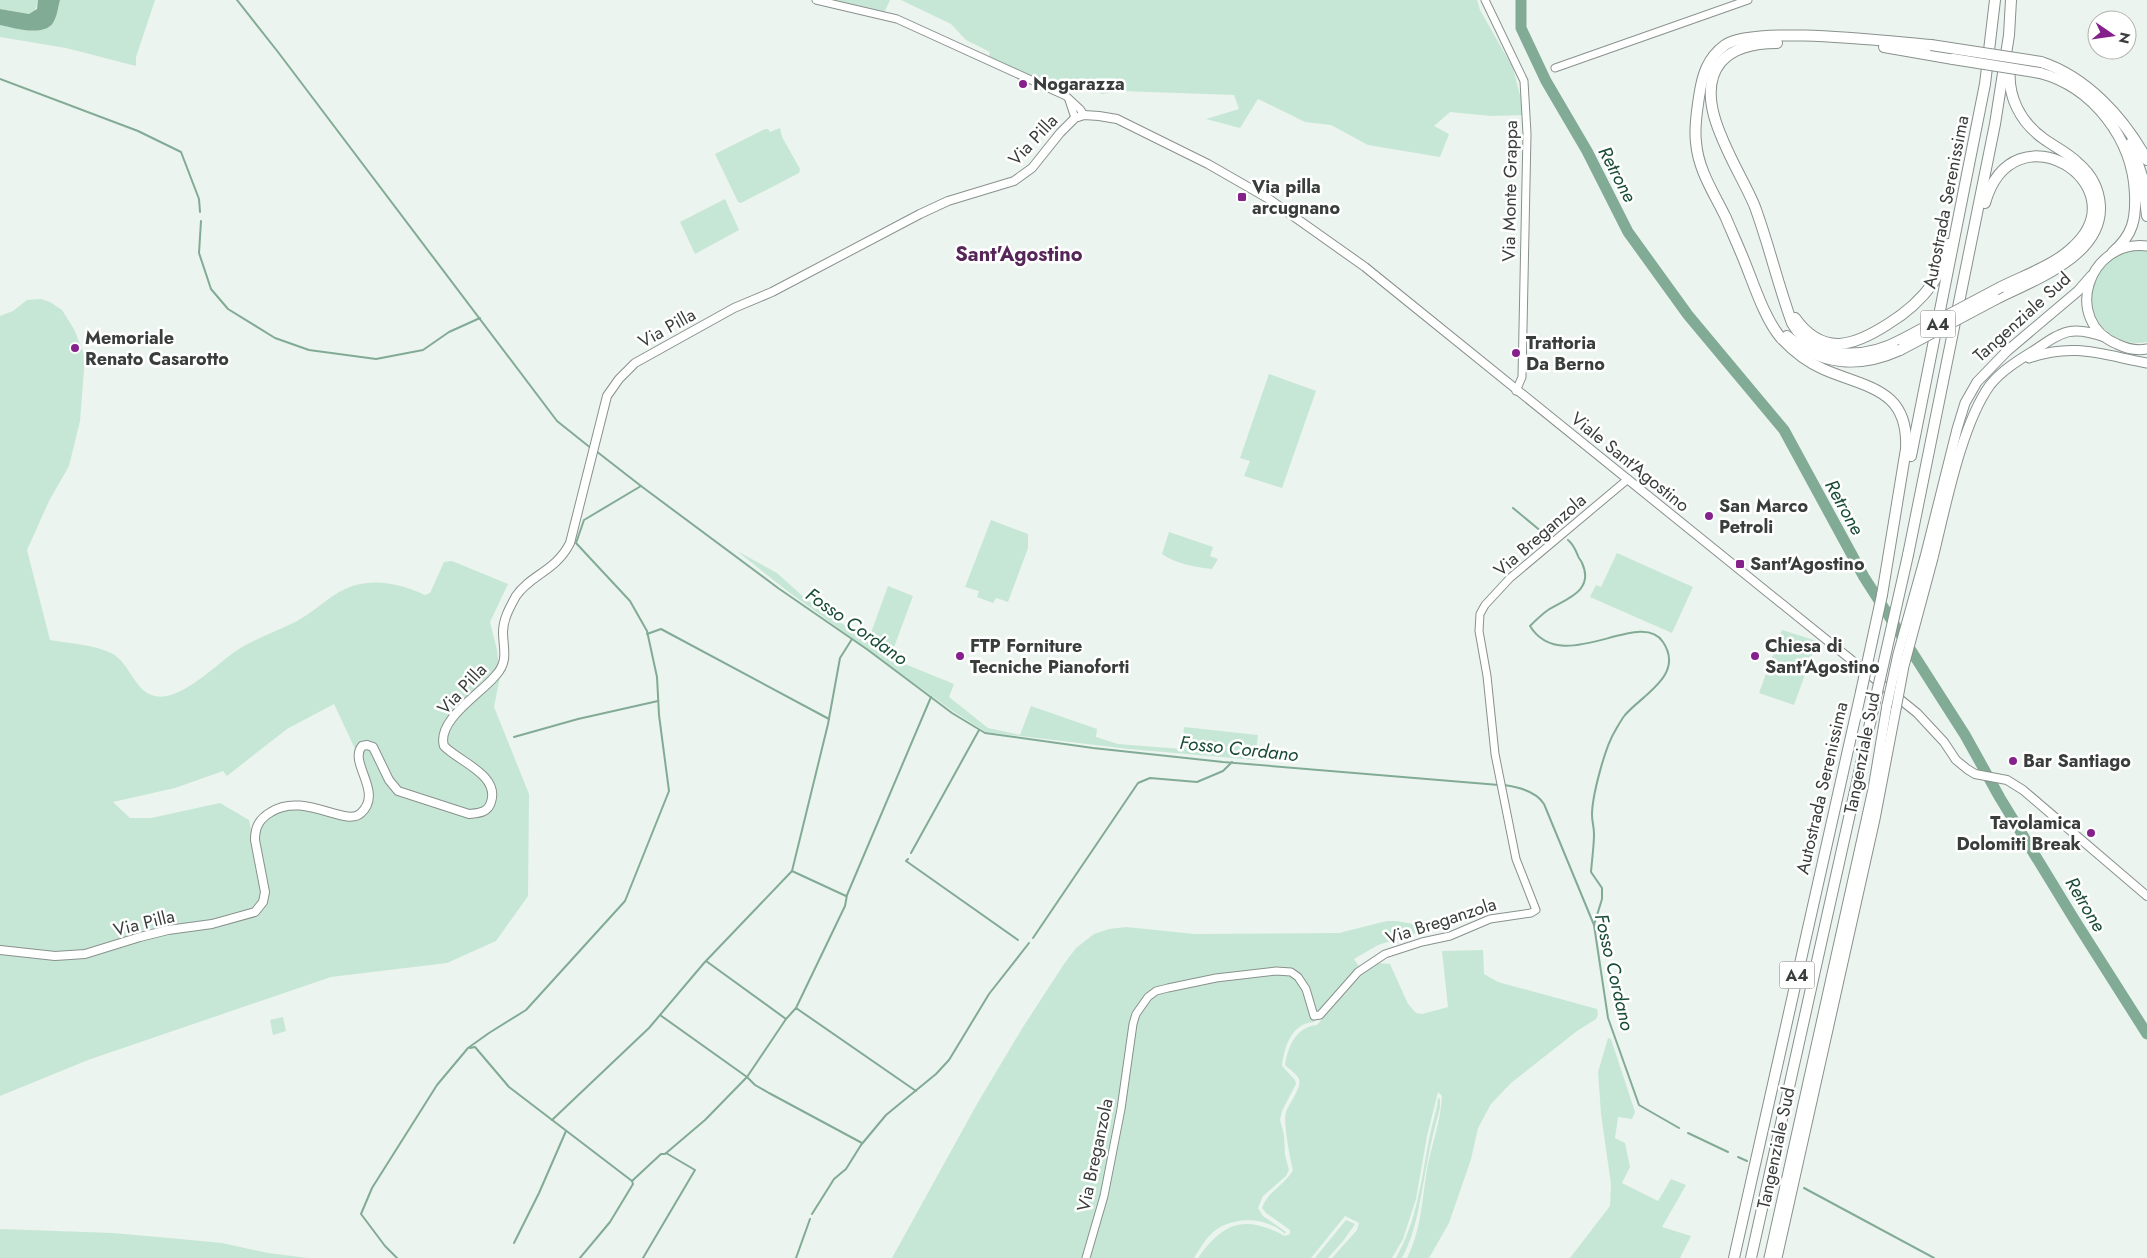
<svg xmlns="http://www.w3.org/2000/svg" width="2147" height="1258" viewBox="0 0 2147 1258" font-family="Jost,sans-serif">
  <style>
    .green { fill: #c6e7d5; fill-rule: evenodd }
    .water { fill: #82ab95 }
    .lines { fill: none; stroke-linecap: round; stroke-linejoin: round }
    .stream { stroke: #82ab95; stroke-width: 2 }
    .river { stroke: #82ab95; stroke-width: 11 }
    .tertiary-casing { stroke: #89918d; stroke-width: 9 }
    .secondary-casing { stroke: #89918d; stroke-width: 10 }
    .trunk-casing { stroke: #89918d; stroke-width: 11 }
    .motorway-casing { stroke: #89918d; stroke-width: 12 }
    .tertiary { stroke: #fff; stroke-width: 7 }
    .secondary { stroke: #fff; stroke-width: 8 }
    .trunk { stroke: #fff; stroke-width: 9 }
    .motorway { stroke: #fff; stroke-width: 10 }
    .trunk-bridge-casing { stroke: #89918d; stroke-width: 11; stroke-linecap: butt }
    .motorway-bridge-casing { stroke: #89918d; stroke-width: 12; stroke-linecap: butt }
    .trunk-bridge { stroke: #fff; stroke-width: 9 }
    .motorway-bridge { stroke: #fff; stroke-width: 10 }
    .poi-dot { fill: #85218a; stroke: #fff; stroke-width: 2 }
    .labels { text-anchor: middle; stroke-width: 5; stroke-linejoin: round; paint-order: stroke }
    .shield { fill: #fff; stroke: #747776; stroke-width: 1 }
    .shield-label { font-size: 16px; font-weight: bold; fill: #393d3b }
    .poi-label { font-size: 18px; font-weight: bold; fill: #393d3b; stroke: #fff; text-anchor: start }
    .street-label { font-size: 18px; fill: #393d3b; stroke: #fff }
    .water-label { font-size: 19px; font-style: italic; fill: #184b35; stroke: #fff }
    .quarter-label { font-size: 20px; font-weight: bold; fill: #552657; stroke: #fff }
  </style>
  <rect width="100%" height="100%" fill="#ecf4ef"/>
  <g class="green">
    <path d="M 0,0 L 38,0 L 35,12 L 29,14 L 0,9 Z"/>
    <path d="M 60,0 L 155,0 L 136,57 L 136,66 L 66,48 L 0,37 L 0,25 L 43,30 L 54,22 Z"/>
    <path d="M 824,0 L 890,0 L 883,15 Z"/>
    <path d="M 901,0 L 1477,0 L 1480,10 L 1513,68 L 1525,115 L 1491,116 L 1450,112 L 1434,126 L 1449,134 L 1440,157 L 1368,145 L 1331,125 L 1305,122 L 1258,99 L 1240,128 L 1206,119 L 1239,109 L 1234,95 L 1122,91 L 1102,94 L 1070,81 L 1064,93 L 988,60 L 990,52 L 966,40 L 951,24 Z"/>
    <path d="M 780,128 L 782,137 L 800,169 L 799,173 L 741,203 L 738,202 L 715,154 L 765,129 L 768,129 L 770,132 Z"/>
    <path d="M 725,199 L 739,230 L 695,254 L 680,222 Z"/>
    <path d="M 2131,249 L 2147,250 L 2147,342 C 2116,349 2084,319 2091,287 C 2092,283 2096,278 2099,274 C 2101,270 2103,264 2107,261 C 2114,256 2123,253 2131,249 Z"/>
    <path d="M 41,299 L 50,302 L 62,310 L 74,329 L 85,357 L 80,421 L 69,466 L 49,501 L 27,550 L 50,640 C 71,644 94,644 113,654 C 130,664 135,692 155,696 C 179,702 215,666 233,653 C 253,639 276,632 297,621 C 314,612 328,597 345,589 C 371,577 399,583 425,595 L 430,593 L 444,562 L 452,561 L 508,584 L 490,622 L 497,650 L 500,677 L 494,707 L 529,794 L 528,896 L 496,941 L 447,963 L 331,977 L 88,1060 L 0,1096 L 0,316 L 13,311 L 27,300 ZM 334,704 L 357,753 L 367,789 L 362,810 L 352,816 L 281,805 L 253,831 L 252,835 L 249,820 L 220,803 L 151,818 L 130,818 L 113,802 L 175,788 L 223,771 L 227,776 L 287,729 Z"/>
    <path d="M 1269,374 L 1316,391 L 1282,488 L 1244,476 L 1250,461 L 1240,458 Z"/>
    <path d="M 991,520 L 1028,534 L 1028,548 L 1008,602 L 996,598 L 993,603 L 977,597 L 979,591 L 965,587 Z"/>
    <path d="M 1169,532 L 1213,547 L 1210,556 L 1218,559 L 1212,569 C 1195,567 1176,564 1162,554 Z"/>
    <path d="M 737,551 L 777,573 L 807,600 L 868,641 L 888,586 L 913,596 L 890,658 L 954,684 L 949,697 L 988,728 L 1020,735 L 1031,706 L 1097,729 L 1096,737 L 1118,744 L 1182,749 L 1184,727 L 1258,735 L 1255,760 L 1129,749 L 986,732 L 954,712 L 786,590 Z"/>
    <path d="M 1617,553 L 1693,587 L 1672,633 L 1590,597 L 1596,585 L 1601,587 Z"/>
    <path d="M 1782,630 L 1817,641 L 1794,705 L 1759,693 Z"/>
    <path d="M 1483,913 L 1482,915 L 1456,925 L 1413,934 L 1378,945 L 1354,959 L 1361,969 L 1314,1022 C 1292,1023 1284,1047 1282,1066 L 1295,1080 L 1296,1084 L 1282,1111 L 1280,1120 L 1284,1135 L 1285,1155 L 1289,1170 L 1286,1176 L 1263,1196 L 1258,1208 L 1263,1216 L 1286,1232 L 1285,1234 C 1268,1219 1244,1216 1222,1226 C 1209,1232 1201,1247 1194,1258 L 892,1258 L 977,1104 L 1023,1027 L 1064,964 L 1076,948 L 1094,934 L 1109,929 L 1126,927 L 1195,934 L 1339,933 L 1387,921 L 1397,921 L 1424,926 L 1442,926 Z"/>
    <path d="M 1483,950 L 1484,974 L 1498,982 L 1597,1009 L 1598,1014 L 1596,1019 L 1577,1031 L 1511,1083 L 1491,1104 L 1478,1128 L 1471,1159 L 1449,1223 L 1429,1258 L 1407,1258 C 1422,1229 1422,1196 1428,1164 C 1433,1141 1441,1119 1442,1096 L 1438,1092 L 1427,1136 L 1416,1199 L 1403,1239 L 1392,1258 L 1332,1258 L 1357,1230 L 1359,1223 L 1345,1216 L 1311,1258 L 1198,1258 C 1224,1221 1245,1215 1285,1236 L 1290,1234 L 1290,1230 L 1266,1213 L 1262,1208 C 1268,1191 1285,1185 1293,1170 C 1290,1159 1283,1121 1286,1112 C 1289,1103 1302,1088 1299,1079 C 1297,1074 1289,1069 1285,1065 C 1288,1046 1296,1027 1317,1025 L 1360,974 L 1379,963 L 1390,964 L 1408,1004 L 1416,1013 L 1422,1014 L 1448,1007 L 1442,951 Z"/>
    <path d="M 283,1017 L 286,1031 L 273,1035 L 270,1020 Z"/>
    <path d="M 1608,1038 L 1611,1039 L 1635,1112 L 1632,1119 L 1618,1117 L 1615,1138 L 1625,1143 L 1630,1167 L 1622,1183 L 1658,1201 L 1671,1179 L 1686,1185 L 1662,1227 L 1691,1236 L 1680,1258 L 1570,1258 L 1610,1206 L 1611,1184 L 1601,1114 L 1598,1072 Z"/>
    <path d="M 1438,1098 L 1440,1099 L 1440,1108 C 1435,1126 1430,1145 1427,1164 C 1420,1197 1418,1228 1402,1258 L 1396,1258 C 1417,1221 1421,1181 1429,1140 C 1431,1126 1437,1112 1438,1098 Z"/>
    <path d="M 1346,1220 L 1355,1224 L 1343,1241 L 1328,1258 L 1315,1258 Z"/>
    <path d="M 0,1229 L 113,1233 L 180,1239 L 222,1243 L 268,1253 L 308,1258 L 0,1258 Z"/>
  </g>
  <path class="water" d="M 38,0 L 60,0 C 58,7 57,17 53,23 C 43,37 14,28 0,25 L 0,9 L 29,14 L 37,9 Z"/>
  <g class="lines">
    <g class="stream">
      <path d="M 237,0 L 278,52 L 557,421 L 592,449"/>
      <path d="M 0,79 L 138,131 L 181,152 L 199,199 L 200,212"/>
      <path d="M 201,221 L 199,253 L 211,289 L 228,309 L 275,338 L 309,350 L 376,359 L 423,350 L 449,332 L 480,318"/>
      <path d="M 641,486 L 778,588 L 868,650 L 952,713 L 985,733 L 1093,748 L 1223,762 L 1499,785"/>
      <path d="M 1513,508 L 1548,537"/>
      <path d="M 1568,540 C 1574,545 1575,549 1578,556 C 1579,559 1581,560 1582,563 C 1595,591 1566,599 1548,610 C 1541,615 1536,620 1530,626 C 1562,678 1640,607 1663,642 C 1685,675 1642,695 1625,715 C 1621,720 1618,726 1615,731 C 1605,747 1592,796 1592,815 C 1592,821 1594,827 1594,834 C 1594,846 1592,859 1591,872 L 1602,888 L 1602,899 L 1594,925"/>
      <path d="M 647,634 L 661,629 L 829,719"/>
      <path d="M 514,737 L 578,719 L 658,701"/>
      <path d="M 1504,785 C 1519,787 1536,791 1544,804 L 1594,925 L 1608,1018 L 1639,1105 L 1679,1128"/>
      <path d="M 911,853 L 979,730"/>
      <path d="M 908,859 L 906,861 L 1018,940"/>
      <path d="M 792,871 L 846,896"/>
      <path d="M 1033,938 L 1138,783 L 1150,778 L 1197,782 L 1223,771 L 1232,762"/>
      <path d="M 706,961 L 786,1019"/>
      <path d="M 796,1008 L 845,906 L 847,895 L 931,697"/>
      <path d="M 470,1048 L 475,1047 L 509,1087 L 632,1181 L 633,1184 L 610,1222 L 580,1258"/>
      <path d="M 552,1120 L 649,1028 L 704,963 L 792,871 L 828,724 L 840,658 L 852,639"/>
      <path d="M 1688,1133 L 1728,1152"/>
      <path d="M 862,1143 L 769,1093 L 755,1085 L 747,1077 L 786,1019 L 796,1008 L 916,1091"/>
      <path d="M 1738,1157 L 1747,1161"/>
      <path d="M 632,1181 L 661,1154 L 665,1154 L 705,1120 L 747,1077 L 660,1015"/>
      <path d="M 1804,1188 L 1934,1258"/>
      <path d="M 812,1214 L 834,1179 L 846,1169 L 861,1145 L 886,1115 L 936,1074 L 949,1060 L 989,994 L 1029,943"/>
      <path d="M 514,1243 L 539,1193 L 566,1131"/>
      <path d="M 397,1258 L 385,1246 L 361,1214 L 372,1188 L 437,1085 L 468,1048 L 489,1033 L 526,1010 L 625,901 L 669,791 L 659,715 L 657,677 L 647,631 L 630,601 L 576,543 L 584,520 L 641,486 L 596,451"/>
      <path d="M 643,1258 L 695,1170 L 666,1153"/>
      <path d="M 796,1258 L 810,1219"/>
    </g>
    <path class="river" d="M 1521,0 L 1521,28 L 1546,81 L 1587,151 L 1628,232 L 1688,315 L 1784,430 L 1864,577 L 1965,735 L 2000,798 L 2074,919 L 2147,1034"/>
    <defs>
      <g id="tertiary">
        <path d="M 816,0 L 897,19 L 1066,96 L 1080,109 L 1084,115"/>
        <path d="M 1485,0 L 1524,81 L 1527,134 L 1522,377 L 1516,391"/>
        <path d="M 1555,68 L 1748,0"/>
        <path d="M 1069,100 L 1075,118"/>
        <path d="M 1086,1258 L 1104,1196 L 1121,1109 L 1133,1024 L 1136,1014 L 1148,997 L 1156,991 L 1168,988 L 1216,978 L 1276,971 L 1291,972 L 1298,977 L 1306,989 L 1314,1016 L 1320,1015 L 1358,972 L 1385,954 L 1422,942 L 1450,936 L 1490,919 L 1531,913 L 1536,910 L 1516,859 L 1495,754 L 1487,676 L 1479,631 L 1480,614 L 1485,605 L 1510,578 L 1628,479"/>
      </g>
      <path id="secondary" d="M 0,950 L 55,956 L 85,954 L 140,937 L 168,930 L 212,924 L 255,912 L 263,902 L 265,892 L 255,840 C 255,827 259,819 271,812 C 304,791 346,828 361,813 C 384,792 348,763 362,746 L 367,745 L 373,747 L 389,780 L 398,791 L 469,814 C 478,813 488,813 491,802 C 500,775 458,761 444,746 C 436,720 482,693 496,675 C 509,661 503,648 503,632 C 503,619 510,607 516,596 C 530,575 556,571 570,543 L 607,396 L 619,379 L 635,363 L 734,308 L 772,292 L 920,214 L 948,201 L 1014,181 L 1032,168 L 1060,133 L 1075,118 L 1084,115 L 1099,116 L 1117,119 L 1208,164 L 1269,199 L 1365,267 L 1917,713 L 1944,742 L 1956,760 L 1967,769 L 1975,774 L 2007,780 L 2023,790 L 2147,896"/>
      <g id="trunk">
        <path d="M 2147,246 C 2088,239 2062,321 2117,344 C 2127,349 2136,351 2147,349"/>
        <path d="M 2029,358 C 2074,342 2103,355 2147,363"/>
        <path d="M 1925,557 L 1957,429 L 1965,403 L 1977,382 L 2007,351 L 2078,291 L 2091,276"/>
        <path d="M 1933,558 C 1945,510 1961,425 1990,385 C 2002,370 2019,360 2035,350 C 2063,331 2071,325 2105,337"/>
        <path d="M 1769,1258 L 1873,789 L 1887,705"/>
        <path d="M 1777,1258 L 1875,819 L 1896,709"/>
      </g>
      <g id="motorway">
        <path d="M 1777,43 C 1757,43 1735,46 1721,62 C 1689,100 1740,169 1755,207 C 1769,245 1778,285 1792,323 C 1814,362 1866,359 1901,340"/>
        <path d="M 1884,47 L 1953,59"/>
        <path d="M 2041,62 C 2087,77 2124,118 2147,160"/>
        <path d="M 2040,73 C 2093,87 2133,139 2135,194 C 2136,219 2133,235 2113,252"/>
        <path d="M 2131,143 L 2142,176 L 2147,216"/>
        <path d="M 1985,203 C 2013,104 2140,184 2074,246 C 2055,265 2025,275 2001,287"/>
        <path d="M 1996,299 C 2034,280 2102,256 2100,206 C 2099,189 2091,174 2078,163 C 2068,153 2055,147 2044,139 C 2020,122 2007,96 2010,67"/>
        <path d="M 1795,318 C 1823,357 1854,346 1888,324 C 1906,313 1921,300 1933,283 C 1941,271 1944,258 1948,244"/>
        <path d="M 1787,336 C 1821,366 1860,368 1900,350"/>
        <path d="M 1911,456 L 1985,84 L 1995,0"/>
        <path d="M 1908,555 L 1995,124 L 2009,35 L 2011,0"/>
        <path d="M 1882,595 L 1906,449 C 1909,388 1866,388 1823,369 C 1807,362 1793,351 1781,338 C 1763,317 1752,278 1741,253 C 1736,241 1731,230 1726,218 C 1714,193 1698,170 1696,142 C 1694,127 1697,111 1699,97 C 1702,76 1707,58 1725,45 C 1754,25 1891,42 1931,45"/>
        <path d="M 1734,1258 L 1861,692"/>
        <path d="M 1751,1258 L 1875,701"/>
      </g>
    </defs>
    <use href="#tertiary" class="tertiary-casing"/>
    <use href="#secondary" class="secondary-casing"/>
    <use href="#trunk" class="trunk-casing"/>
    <use href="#motorway" class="motorway-casing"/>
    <use href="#tertiary" class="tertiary"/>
    <use href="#secondary" class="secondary"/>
    <use href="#trunk" class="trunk"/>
    <use href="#motorway" class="motorway"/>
    <defs>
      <g id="trunk-bridge">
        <path d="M 1887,705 L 1898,654 L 1925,557"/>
        <path d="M 1896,709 L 1904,666 L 1933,558"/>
      </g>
      <g id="motorway-bridge">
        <path d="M 1931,45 L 2041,62"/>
        <path d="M 1953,59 L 2040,73"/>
        <path d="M 1901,340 L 2001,287"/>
        <path d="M 1900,350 L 1996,299"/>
        <path d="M 1861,692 L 1882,595"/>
        <path d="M 1875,701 L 1908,555"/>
      </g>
    </defs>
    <use href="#trunk-bridge" class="trunk-bridge-casing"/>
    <use href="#motorway-bridge" class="motorway-bridge-casing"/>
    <use href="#trunk-bridge" class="trunk-bridge"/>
    <use href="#motorway-bridge" class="motorway-bridge"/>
  </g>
  <g class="poi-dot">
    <circle cx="1023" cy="84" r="5"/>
    <rect x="1237" y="192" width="10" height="10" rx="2.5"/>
    <circle cx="75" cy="348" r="5"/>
    <circle cx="1516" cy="353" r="5"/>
    <circle cx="1709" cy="516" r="5"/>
    <rect x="1735" y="559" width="10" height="10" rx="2.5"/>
    <circle cx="960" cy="656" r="5"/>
    <circle cx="1755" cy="656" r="5"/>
    <circle cx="2013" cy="761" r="5"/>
    <circle cx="2091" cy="833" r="5"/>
  </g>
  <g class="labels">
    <g class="shield">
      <rect x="1920.5" y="310.5" width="35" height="27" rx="4"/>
      <rect x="1779.5" y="961.5" width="35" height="27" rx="4"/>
    </g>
    <g class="shield-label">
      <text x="1938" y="330">A4</text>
      <text x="1797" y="981">A4</text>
    </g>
    <g class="poi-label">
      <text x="1033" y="90">Nogarazza</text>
      <text x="1252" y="193">Via pilla<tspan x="1252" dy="21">arcugnano</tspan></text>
      <text x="85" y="344">Memoriale<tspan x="85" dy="21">Renato Casarotto</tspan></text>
      <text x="1526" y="349">Trattoria<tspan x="1526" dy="21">Da Berno</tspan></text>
      <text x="1719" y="512">San Marco<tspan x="1719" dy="21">Petroli</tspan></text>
      <text x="1750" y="570">Sant'Agostino</text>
      <text x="970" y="652">FTP Forniture<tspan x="970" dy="21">Tecniche Pianoforti</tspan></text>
      <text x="1765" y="652">Chiesa di<tspan x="1765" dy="21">Sant'Agostino</tspan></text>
      <text x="2023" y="767">Bar Santiago</text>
      <text x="2081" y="829" text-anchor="end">Tavolamica<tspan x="2081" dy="21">Dolomiti Break</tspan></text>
    </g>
    <g class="street-label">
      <text transform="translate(1033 140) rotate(-47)" y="6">Via Pilla</text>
      <text transform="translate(1510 191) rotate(-89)" y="6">Via Monte Grappa</text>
      <text transform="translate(1946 202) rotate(-79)" y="6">Autostrada Serenissima</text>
      <text transform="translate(2022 317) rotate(-42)" y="6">Tangenziale Sud</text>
      <text transform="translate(667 328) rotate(-29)" y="6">Via Pilla</text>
      <text transform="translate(1630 462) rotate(39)" y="6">Viale Sant'Agostino</text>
      <text transform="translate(1540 535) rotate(-41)" y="6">Via Breganzola</text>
      <text transform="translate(462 689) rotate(-47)" y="6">Via Pilla</text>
      <text transform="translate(1862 753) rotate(-79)" y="6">Tangenziale Sud</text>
      <text transform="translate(1822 788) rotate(-77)" y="6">Autostrada Serenissima</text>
      <text transform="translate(1441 921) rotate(-18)" y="6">Via Breganzola</text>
      <text transform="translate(144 923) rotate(-14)" y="6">Via Pilla</text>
      <text transform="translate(1776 1148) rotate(-78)" y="6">Tangenziale Sud</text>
      <text transform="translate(1095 1155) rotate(-78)" y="6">Via Breganzola</text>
    </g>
    <g class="water-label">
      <text transform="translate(1618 174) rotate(62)" y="7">Retrone</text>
      <text transform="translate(1845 507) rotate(61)" y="7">Retrone</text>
      <text transform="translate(857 626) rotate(35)" y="7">Fosso Cordano</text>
      <text transform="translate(1239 748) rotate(6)" y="7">Fosso Cordano</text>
      <text transform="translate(2086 904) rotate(59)" y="7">Retrone</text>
      <text transform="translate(1615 972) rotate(77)" y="7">Fosso Cordano</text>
    </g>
    <g class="quarter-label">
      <text x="1019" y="261">Sant'Agostino</text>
    </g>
  </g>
  <g transform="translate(2112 35) rotate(103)"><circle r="24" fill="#ffffff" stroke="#b0b1b1"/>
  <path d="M0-4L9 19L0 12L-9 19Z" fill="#85218a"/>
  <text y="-8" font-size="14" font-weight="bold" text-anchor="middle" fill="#393d3b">N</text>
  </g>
</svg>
